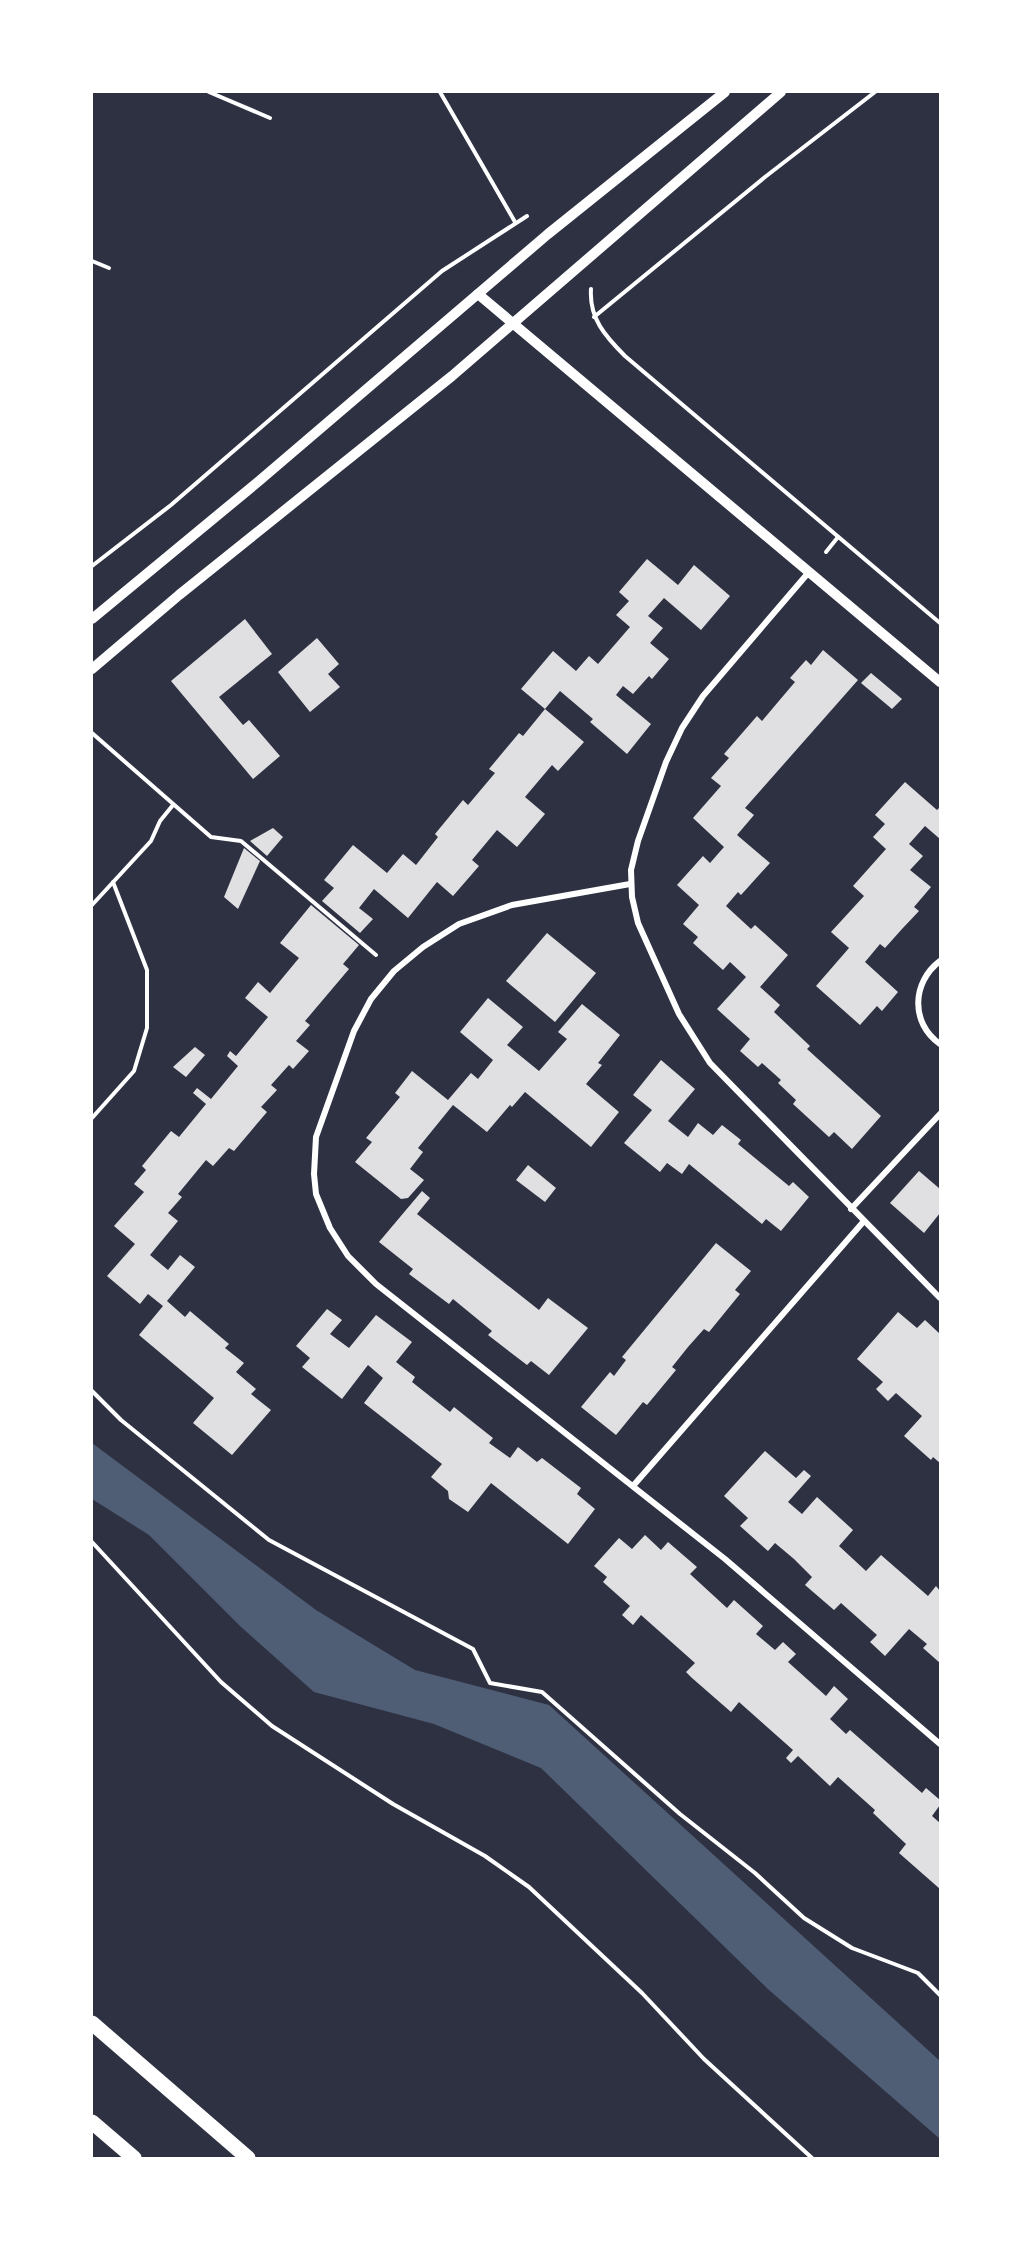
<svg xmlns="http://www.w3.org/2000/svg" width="1032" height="2250" viewBox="0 0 1032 2250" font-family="'Noto Sans',sans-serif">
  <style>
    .water { fill: #4f5d75 }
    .building { fill: #e0e0e3 }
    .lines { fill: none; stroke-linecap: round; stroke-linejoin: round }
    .path { stroke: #fff; stroke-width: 4 }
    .minor { stroke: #fff; stroke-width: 6 }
    .tertiary { stroke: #fff; stroke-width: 10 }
    .primary { stroke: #fff; stroke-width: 15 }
  </style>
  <rect width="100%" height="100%" fill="#2d3142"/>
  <path class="water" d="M 92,1443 L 316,1610 L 415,1670 L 549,1705 L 940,2061 L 940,2139 L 769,1990 L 541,1768 L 434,1724 L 314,1692 L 240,1626 L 149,1535 L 92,1499 Z"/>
  <g class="building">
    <path d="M 647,559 L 678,585 L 694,565 L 730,596 L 701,630 L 664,598 L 648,616 L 663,628 L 650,643 L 669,659 L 652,679 L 649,676 L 633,694 L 623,686 L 616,695 L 651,724 L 627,754 L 590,722 L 593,719 L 560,691 L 545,709 L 521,689 L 553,651 L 576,671 L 589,656 L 598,664 L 630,627 L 616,615 L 629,601 L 619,592 Z"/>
    <path d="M 245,619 L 272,654 L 219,697 L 243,725 L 249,720 L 280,756 L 253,779 L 171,681 Z"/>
    <path d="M 317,638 L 339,664 L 328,674 L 340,687 L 310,712 L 278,672 Z"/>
    <path d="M 823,650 L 858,680 L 745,808 L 754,815 L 737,835 L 770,863 L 741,895 L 738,892 L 726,906 L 751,929 L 755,925 L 788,955 L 760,987 L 780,1005 L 774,1012 L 810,1046 L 807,1049 L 881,1116 L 852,1149 L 834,1132 L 829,1137 L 793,1104 L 796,1100 L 778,1083 L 781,1080 L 762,1063 L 758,1067 L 740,1051 L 750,1039 L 717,1009 L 746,977 L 730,962 L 723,970 L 693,943 L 698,937 L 683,924 L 699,905 L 677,885 L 703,856 L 710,863 L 724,847 L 693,818 L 721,786 L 711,778 L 729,758 L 724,754 L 757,716 L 762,721 L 778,702 L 795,682 L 790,678 L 806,660 L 811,665 Z"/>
    <path d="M 871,673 L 902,699 L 892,709 L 861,683 Z"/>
    <path d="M 545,709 L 584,742 L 558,771 L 552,765 L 525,797 L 545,814 L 517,847 L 497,830 L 472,860 L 479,866 L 453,896 L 437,882 L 408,918 L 374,889 L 359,908 L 373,919 L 360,933 L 322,901 L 334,888 L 324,880 L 353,845 L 387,873 L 403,854 L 416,865 L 438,837 L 435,834 L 463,800 L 468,805 L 495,773 L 489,769 L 519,733 L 523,736 Z"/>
    <path d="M 905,782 L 937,810 L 940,807 L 940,839 L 925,826 L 909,844 L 923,856 L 910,870 L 931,887 L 914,907 L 919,911 L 902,929 L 885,948 L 880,944 L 865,962 L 898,992 L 882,1011 L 877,1006 L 860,1025 L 816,986 L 849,948 L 831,932 L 864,896 L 853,886 L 886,849 L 873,837 L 885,824 L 875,815 Z"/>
    <path d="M 273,828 L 283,837 L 267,856 L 250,841 Z"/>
    <path d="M 244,848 L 260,861 L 238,909 L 224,897 Z"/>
    <path d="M 311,905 L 359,945 L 343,964 L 349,969 L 305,1021 L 310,1025 L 296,1041 L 309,1051 L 293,1069 L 289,1065 L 271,1085 L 277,1090 L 261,1107 L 267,1112 L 234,1151 L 229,1148 L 213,1166 L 206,1160 L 178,1194 L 182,1197 L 168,1213 L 178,1221 L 150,1255 L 168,1270 L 180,1255 L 195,1267 L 167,1301 L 185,1317 L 190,1311 L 229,1344 L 225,1348 L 244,1363 L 236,1372 L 256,1389 L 251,1394 L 271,1410 L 232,1455 L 193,1423 L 214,1398 L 139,1335 L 163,1306 L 148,1294 L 140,1304 L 107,1276 L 135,1244 L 114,1226 L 144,1192 L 134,1184 L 146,1170 L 142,1166 L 171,1131 L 179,1137 L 206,1104 L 193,1093 L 197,1088 L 211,1099 L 238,1066 L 227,1056 L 230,1051 L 236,1056 L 268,1017 L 245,998 L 258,982 L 270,993 L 299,958 L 280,943 Z"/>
    <path d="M 547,933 L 596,973 L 555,1022 L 506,981 Z"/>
    <path d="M 488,998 L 523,1027 L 507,1045 L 539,1071 L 567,1039 L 558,1032 L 582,1004 L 620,1035 L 598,1063 L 602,1065 L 586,1084 L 619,1112 L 591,1147 L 525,1092 L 512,1107 L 510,1105 L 487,1132 L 453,1105 L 418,1148 L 423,1152 L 410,1169 L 424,1180 L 408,1198 L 401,1199 L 355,1162 L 372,1142 L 366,1138 L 400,1097 L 395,1093 L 412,1071 L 448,1100 L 471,1073 L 478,1079 L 493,1060 L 460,1032 Z"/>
    <path d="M 195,1047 L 205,1055 L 186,1077 L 173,1067 Z"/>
    <path d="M 661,1060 L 695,1089 L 668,1121 L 688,1137 L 698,1123 L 713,1135 L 722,1125 L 741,1140 L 738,1144 L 789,1186 L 793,1182 L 809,1197 L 781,1231 L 766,1219 L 762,1224 L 689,1164 L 682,1174 L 667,1163 L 660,1172 L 624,1143 L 652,1110 L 633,1095 Z"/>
    <path d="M 528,1165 L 556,1188 L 545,1202 L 516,1180 Z"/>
    <path d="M 919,1171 L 940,1189 L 940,1213 L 924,1233 L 890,1203 Z"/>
    <path d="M 422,1191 L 430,1198 L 417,1214 L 539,1310 L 548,1298 L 588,1328 L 549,1375 L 531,1361 L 527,1365 L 488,1335 L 492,1331 L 453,1299 L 449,1304 L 409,1274 L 413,1269 L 379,1242 Z"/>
    <path d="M 716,1243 L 751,1271 L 735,1290 L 740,1294 L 709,1332 L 704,1329 L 688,1347 L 672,1367 L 676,1370 L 647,1405 L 643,1402 L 616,1435 L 581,1407 L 610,1372 L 614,1376 L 626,1360 L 622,1357 Z"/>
    <path d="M 327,1309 L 342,1320 L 330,1334 L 349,1348 L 376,1315 L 412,1342 L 396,1362 L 415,1377 L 412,1382 L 450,1412 L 454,1407 L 474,1423 L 493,1438 L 489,1443 L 510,1458 L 518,1447 L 537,1462 L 542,1458 L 581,1488 L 577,1494 L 595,1509 L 568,1544 L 491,1483 L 468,1512 L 449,1499 L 448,1491 L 431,1477 L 442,1464 L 364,1403 L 383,1378 L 368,1365 L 342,1399 L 302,1367 L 310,1358 L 296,1346 Z"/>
    <path d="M 898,1312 L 917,1328 L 925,1320 L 940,1334 L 940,1463 L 933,1457 L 931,1460 L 904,1436 L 922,1416 L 896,1393 L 888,1401 L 876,1389 L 883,1382 L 857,1359 Z"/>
    <path d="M 765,1451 L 796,1478 L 804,1470 L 811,1476 L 788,1502 L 802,1514 L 817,1497 L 853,1530 L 839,1546 L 866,1571 L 881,1555 L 928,1596 L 936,1586 L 940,1591 L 940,1663 L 923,1648 L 927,1644 L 909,1629 L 885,1656 L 870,1642 L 877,1635 L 841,1603 L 834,1610 L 805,1585 L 812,1577 L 794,1559 L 775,1543 L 768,1551 L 740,1526 L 748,1518 L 724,1496 Z"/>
    <path d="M 645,1535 L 661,1550 L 668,1542 L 697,1567 L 690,1574 L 727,1608 L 734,1600 L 763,1626 L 756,1634 L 775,1650 L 783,1642 L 796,1654 L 788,1662 L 826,1696 L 834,1686 L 848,1699 L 830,1719 L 846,1734 L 850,1730 L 922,1793 L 926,1788 L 940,1800 L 940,1805 L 932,1816 L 940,1823 L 940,1889 L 899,1853 L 906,1844 L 873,1813 L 875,1810 L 838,1777 L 830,1786 L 798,1756 L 791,1763 L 786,1758 L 793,1750 L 739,1702 L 731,1712 L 692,1678 L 686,1672 L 695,1663 L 641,1615 L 633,1625 L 622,1615 L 630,1606 L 603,1582 L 607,1577 L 594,1566 L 619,1538 L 632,1549 Z"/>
  </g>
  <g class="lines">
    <g class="path">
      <path d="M 209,92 L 270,118"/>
      <path d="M 440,92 L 515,222"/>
      <path d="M 92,261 L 109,268"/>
      <path d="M 591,289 C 589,318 605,336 625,356 L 940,623"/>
      <path d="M 594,317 L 765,177 L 875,92"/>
      <path d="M 826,552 L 838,537"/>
      <path d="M 92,566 L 171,505 L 442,271 L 527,216"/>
      <path d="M 92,733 L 211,837 L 241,841 L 376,955"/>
      <path d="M 92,905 L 151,841 L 160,821 L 173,805"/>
      <path d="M 92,1118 L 134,1071 L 147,1028 L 147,970 L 113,882"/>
      <path d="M 92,1391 L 121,1420 L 269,1540 L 473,1649 L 490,1683 L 542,1692 L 680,1814 L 755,1873 L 804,1918 L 852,1948 L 918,1973 L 940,1995"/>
      <path d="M 92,1542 L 221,1682 L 272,1726 L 393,1804 L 485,1856 L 529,1887 L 642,1993 L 704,2059 L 812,2158"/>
    </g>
    <g class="minor">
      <path d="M 809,572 L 703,696 L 682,728 L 666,762 L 638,841 L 631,870 L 632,897 L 638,923 L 679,1014 L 710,1063 L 940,1298"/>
      <path d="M 630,884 L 512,905 L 459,924 L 423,947 L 394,971 L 371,999 L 354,1031 L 316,1137 L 314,1174 L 316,1194 L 330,1228 L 348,1256 L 376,1284 L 725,1559 L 940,1744"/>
      <path d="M 940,961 C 912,982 910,1023 940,1044"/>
      <path d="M 851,1209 L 940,1114"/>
      <path d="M 633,1486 L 864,1221"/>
    </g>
    <g class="tertiary">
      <path d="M 478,294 L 940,682"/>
      <path d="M 92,619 L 259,481 L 548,234 L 725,92"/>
      <path d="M 92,669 L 179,595 L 452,376 L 781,92"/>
    </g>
    <g class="primary">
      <path d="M 92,2023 L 248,2158"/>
      <path d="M 92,2122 L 134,2158"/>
    </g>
  </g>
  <rect width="1032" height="2250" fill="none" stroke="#ffffff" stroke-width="186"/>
</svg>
